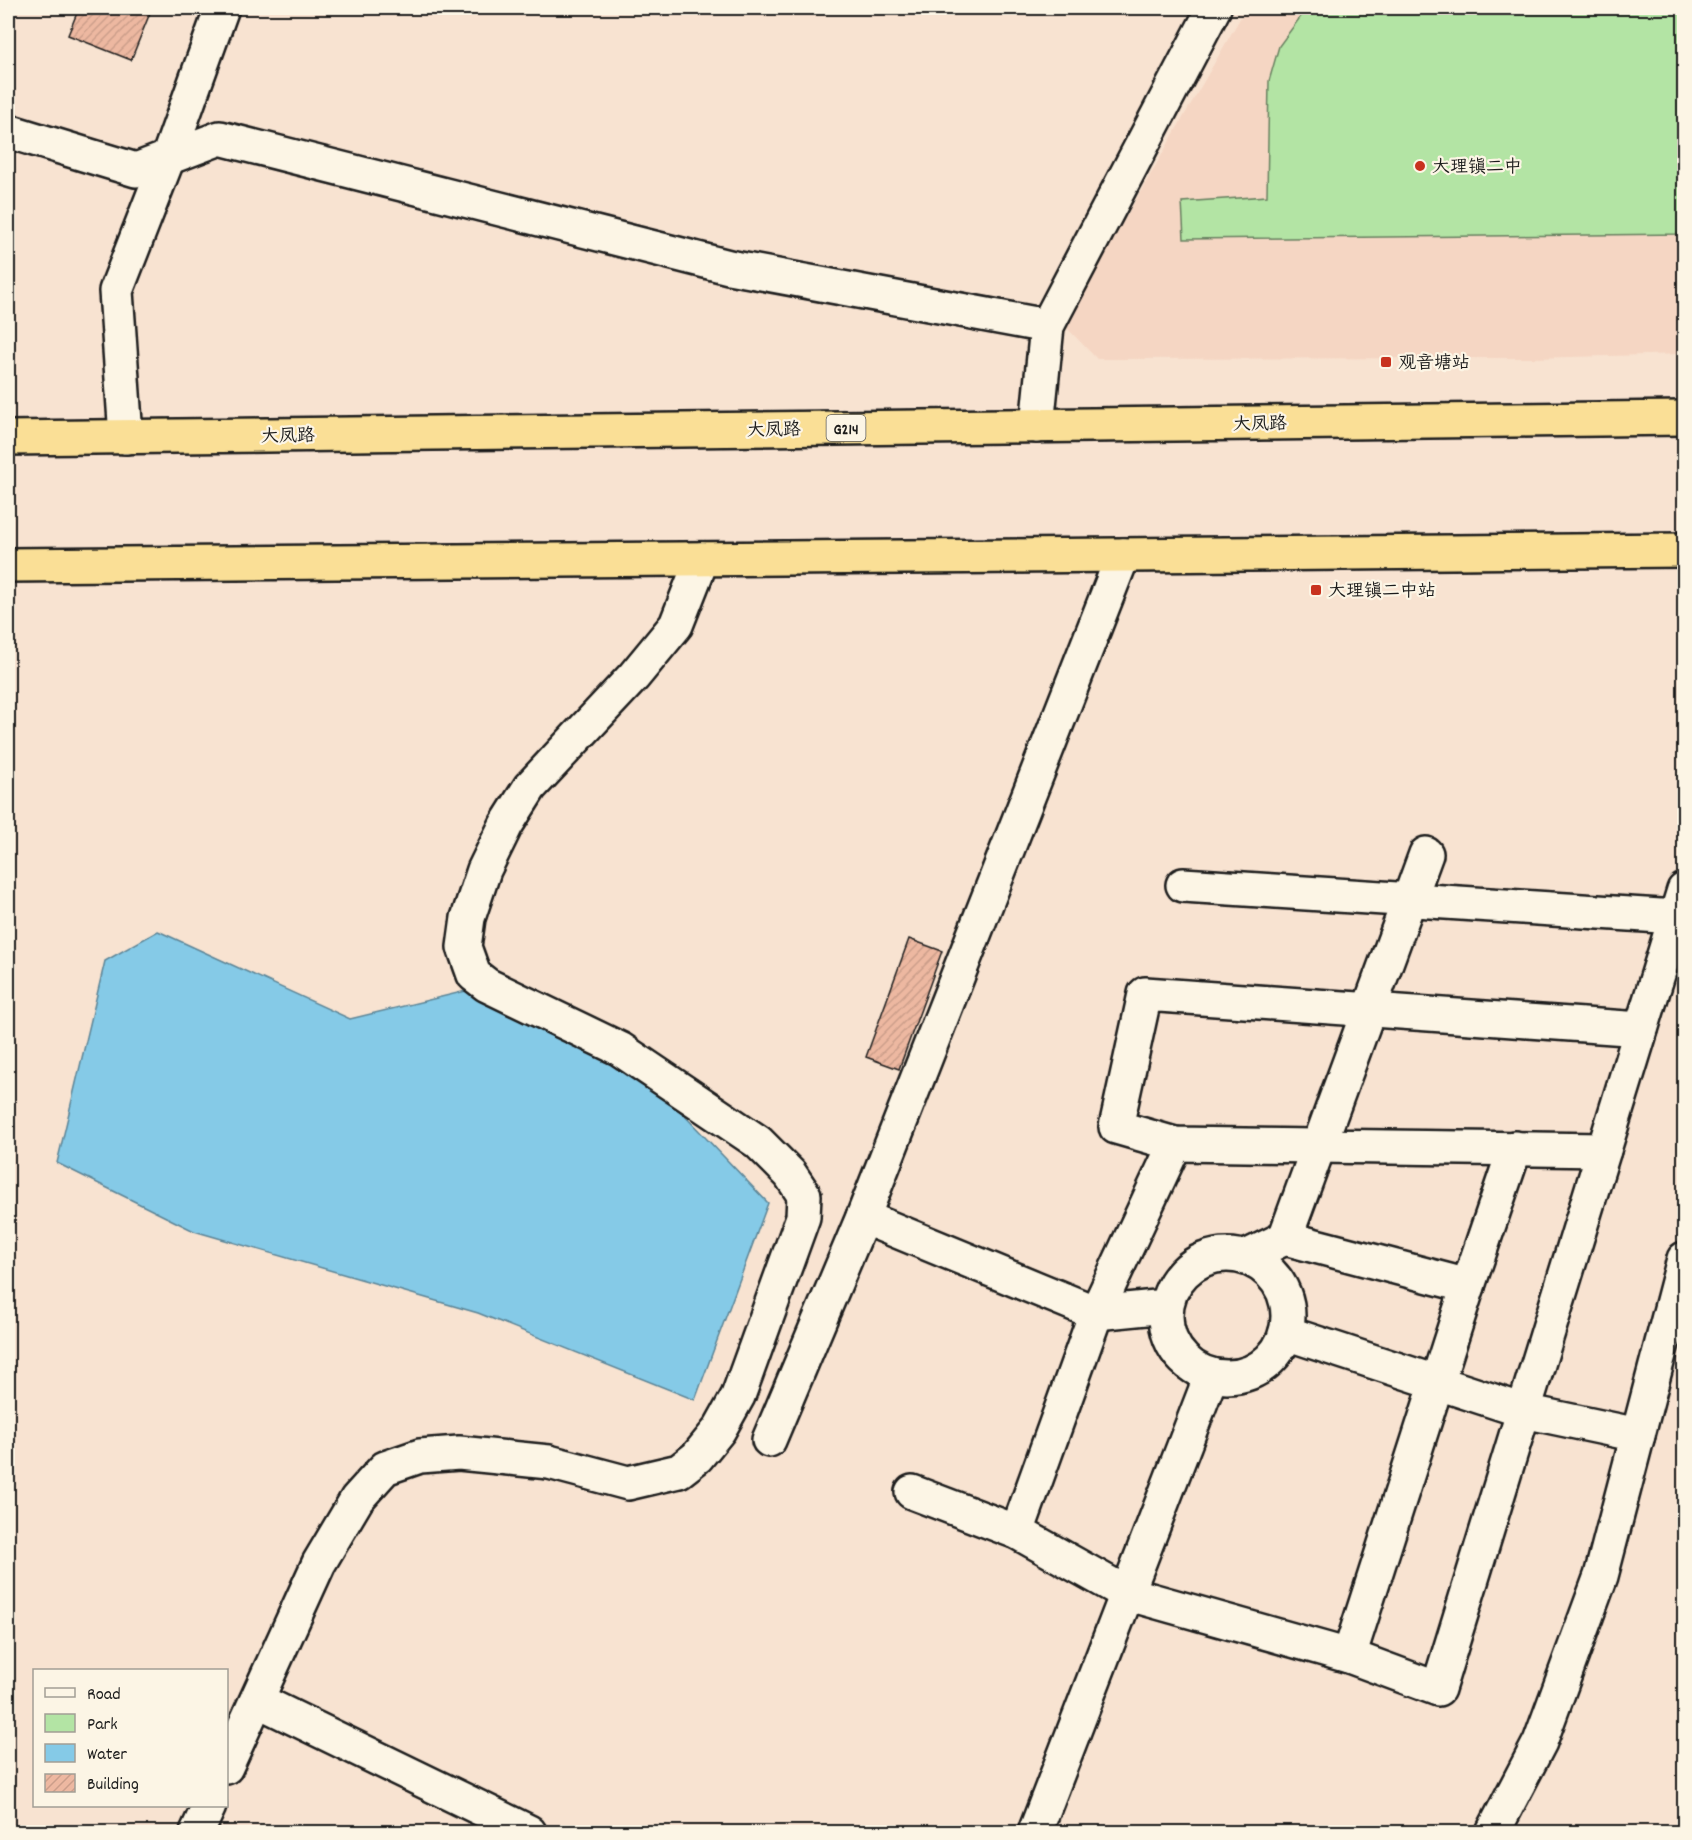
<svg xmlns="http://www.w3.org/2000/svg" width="1692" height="1840" viewBox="0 0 1692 1840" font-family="Dekko,'LXGW WenKai TC',sans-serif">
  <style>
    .built { fill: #f5d6c3 }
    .green { fill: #b3e4a4; stroke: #688060; stroke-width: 1.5 }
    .water { fill: #85cae7; stroke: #5b8496; stroke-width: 1.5 }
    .building { fill: url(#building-hatch); stroke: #1c1c1c; stroke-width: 1.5 }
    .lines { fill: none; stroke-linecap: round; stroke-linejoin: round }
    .minor-casing { stroke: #1c1c1c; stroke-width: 38 }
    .trunk-casing { stroke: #1c1c1c; stroke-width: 38 }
    .minor { stroke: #fcf5e5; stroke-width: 33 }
    .trunk { stroke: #fadf96; stroke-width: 33 }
    .poi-dot { fill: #c8321e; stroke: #fcf5e5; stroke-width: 2 }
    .labels { text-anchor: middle; stroke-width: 4.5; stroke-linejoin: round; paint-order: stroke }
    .shield { fill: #fcf5e5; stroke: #5f5d58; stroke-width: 1.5 }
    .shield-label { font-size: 16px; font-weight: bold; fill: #1c1c1c }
    .poi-label { font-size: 18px; fill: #1c1c1c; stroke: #fcf5e5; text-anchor: start }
    .street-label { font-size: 18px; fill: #1c1c1c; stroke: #fcf5e5 }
  </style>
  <defs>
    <pattern id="building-hatch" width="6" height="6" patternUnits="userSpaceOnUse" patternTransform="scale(1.5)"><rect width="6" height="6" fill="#edb8a1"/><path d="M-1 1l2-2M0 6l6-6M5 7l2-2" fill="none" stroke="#cb9e8a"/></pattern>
  </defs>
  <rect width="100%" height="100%" fill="#f8e3d1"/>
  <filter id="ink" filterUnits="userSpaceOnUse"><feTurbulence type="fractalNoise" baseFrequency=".0167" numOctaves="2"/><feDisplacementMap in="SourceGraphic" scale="12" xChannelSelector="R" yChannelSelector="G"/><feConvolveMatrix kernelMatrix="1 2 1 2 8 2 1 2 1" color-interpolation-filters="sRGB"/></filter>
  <g filter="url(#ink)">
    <path class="built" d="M 1246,8 L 1684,8 L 1684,354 L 1532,358 L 1097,359 L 1064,325 Z"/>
    <path class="green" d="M 1307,8 L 1684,8 L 1684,234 L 1184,239 L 1182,202 L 1267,196 L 1269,81 L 1279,46 Z"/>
    <path class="water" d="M 158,931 L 350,1019 L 470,990 L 640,1069 L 768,1203 L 695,1400 L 478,1313 L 194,1231 L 57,1163 L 105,961 Z"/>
    <g class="building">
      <path d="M 79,8 L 152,8 L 131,60 L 68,35 Z"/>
      <path d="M 909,939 L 942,951 L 899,1069 L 866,1057 Z"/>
    </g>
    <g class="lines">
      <defs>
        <g id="minor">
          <path d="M 8,131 L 136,170 L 220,138 L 729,267 L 1047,326"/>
          <path d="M 1037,426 L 1047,326 L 1214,8"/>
          <path d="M 126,437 L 116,291 L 168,158 L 222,8"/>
          <path d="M 1183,885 L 1676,917"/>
          <path d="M 1604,1150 L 1175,1144 L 1116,1127 L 1145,994 L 1641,1029"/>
          <path d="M 863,1217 L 1096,1313 L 1166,1306"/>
          <path d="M 1285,1238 L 1468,1286"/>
          <circle cx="1227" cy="1316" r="61"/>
          <path d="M 1246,1257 L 1285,1238 L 1426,854"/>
          <path d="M 1286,1333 L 1524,1411 L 1638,1435"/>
          <path d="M 769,1440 L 863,1217 L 1123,555"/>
          <path d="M 912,1492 L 1017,1532 L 1126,1593 L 1349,1656 L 1438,1689 L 1684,890"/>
          <path d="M 1017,1532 L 1096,1313 L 1175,1144"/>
          <path d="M 1349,1656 L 1468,1286 L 1515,1148"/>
          <path d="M 257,1700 L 529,1832"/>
          <path d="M 226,1767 L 319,1563 L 357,1499 L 385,1468 L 420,1456 L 459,1453 L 549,1462 L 628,1483 L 679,1471 L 697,1457 L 719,1430 L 738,1396 L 803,1217 L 804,1195 L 790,1174 L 758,1142 L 620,1049 L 487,985 L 474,975 L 464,947 L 468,918 L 484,870 L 506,825 L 530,787 L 634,676 L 676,625 L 702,559"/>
          <path d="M 197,1832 L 209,1806"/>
          <path d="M 1035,1832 L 1211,1376"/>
          <path d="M 1493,1832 L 1540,1742 L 1601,1576 L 1684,1259"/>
        </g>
        <g id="trunk">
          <path d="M 8,438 L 1684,418"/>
          <path d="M 8,565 L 1684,550"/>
        </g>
      </defs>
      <use href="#minor" class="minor-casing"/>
      <use href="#trunk" class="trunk-casing"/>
      <use href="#minor" class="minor"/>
      <use href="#trunk" class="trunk"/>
    </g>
  </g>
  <g class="poi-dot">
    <circle cx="1420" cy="166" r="6"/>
    <rect x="1380" y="356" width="12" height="12" rx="3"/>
    <rect x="1310" y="584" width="12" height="12" rx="3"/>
  </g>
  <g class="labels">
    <rect class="shield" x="826.5" y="415" width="39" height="26" rx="4.5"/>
    <g class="shield-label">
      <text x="846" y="434">G214</text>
    </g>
    <g class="poi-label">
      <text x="1432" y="172">大理镇二中</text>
      <text x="1398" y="368">观音塘站</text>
      <text x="1328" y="596">大理镇二中站</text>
    </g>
    <g class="street-label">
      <text transform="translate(1260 423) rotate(-1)" y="6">大凤路</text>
      <text transform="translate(774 429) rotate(-1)" y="6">大凤路</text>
      <text transform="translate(288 435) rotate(-1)" y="6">大凤路</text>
    </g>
  </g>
  <rect width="1692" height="1840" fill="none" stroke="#fcf5e5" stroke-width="30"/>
  <rect x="15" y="15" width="1662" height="1810" fill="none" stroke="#1c1c1c" stroke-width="2" filter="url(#ink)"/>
  <rect x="33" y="1669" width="195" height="138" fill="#fcf5e5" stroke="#a29e95" stroke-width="1.5"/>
  <rect x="45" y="1688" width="30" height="9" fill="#fcf5e5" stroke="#a29e95" stroke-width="1.5"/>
  <text x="87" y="1699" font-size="18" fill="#1c1c1c">Road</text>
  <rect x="45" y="1714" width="30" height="18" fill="#b3e4a4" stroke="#a29e95" stroke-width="1.5"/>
  <text x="87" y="1729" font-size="18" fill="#1c1c1c">Park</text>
  <rect x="45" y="1744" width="30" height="18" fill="#85cae7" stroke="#a29e95" stroke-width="1.5"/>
  <text x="87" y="1759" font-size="18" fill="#1c1c1c">Water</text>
  <rect x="45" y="1774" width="30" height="18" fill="url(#building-hatch)" stroke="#a29e95" stroke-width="1.5"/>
  <text x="87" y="1789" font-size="18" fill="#1c1c1c">Building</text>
</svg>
